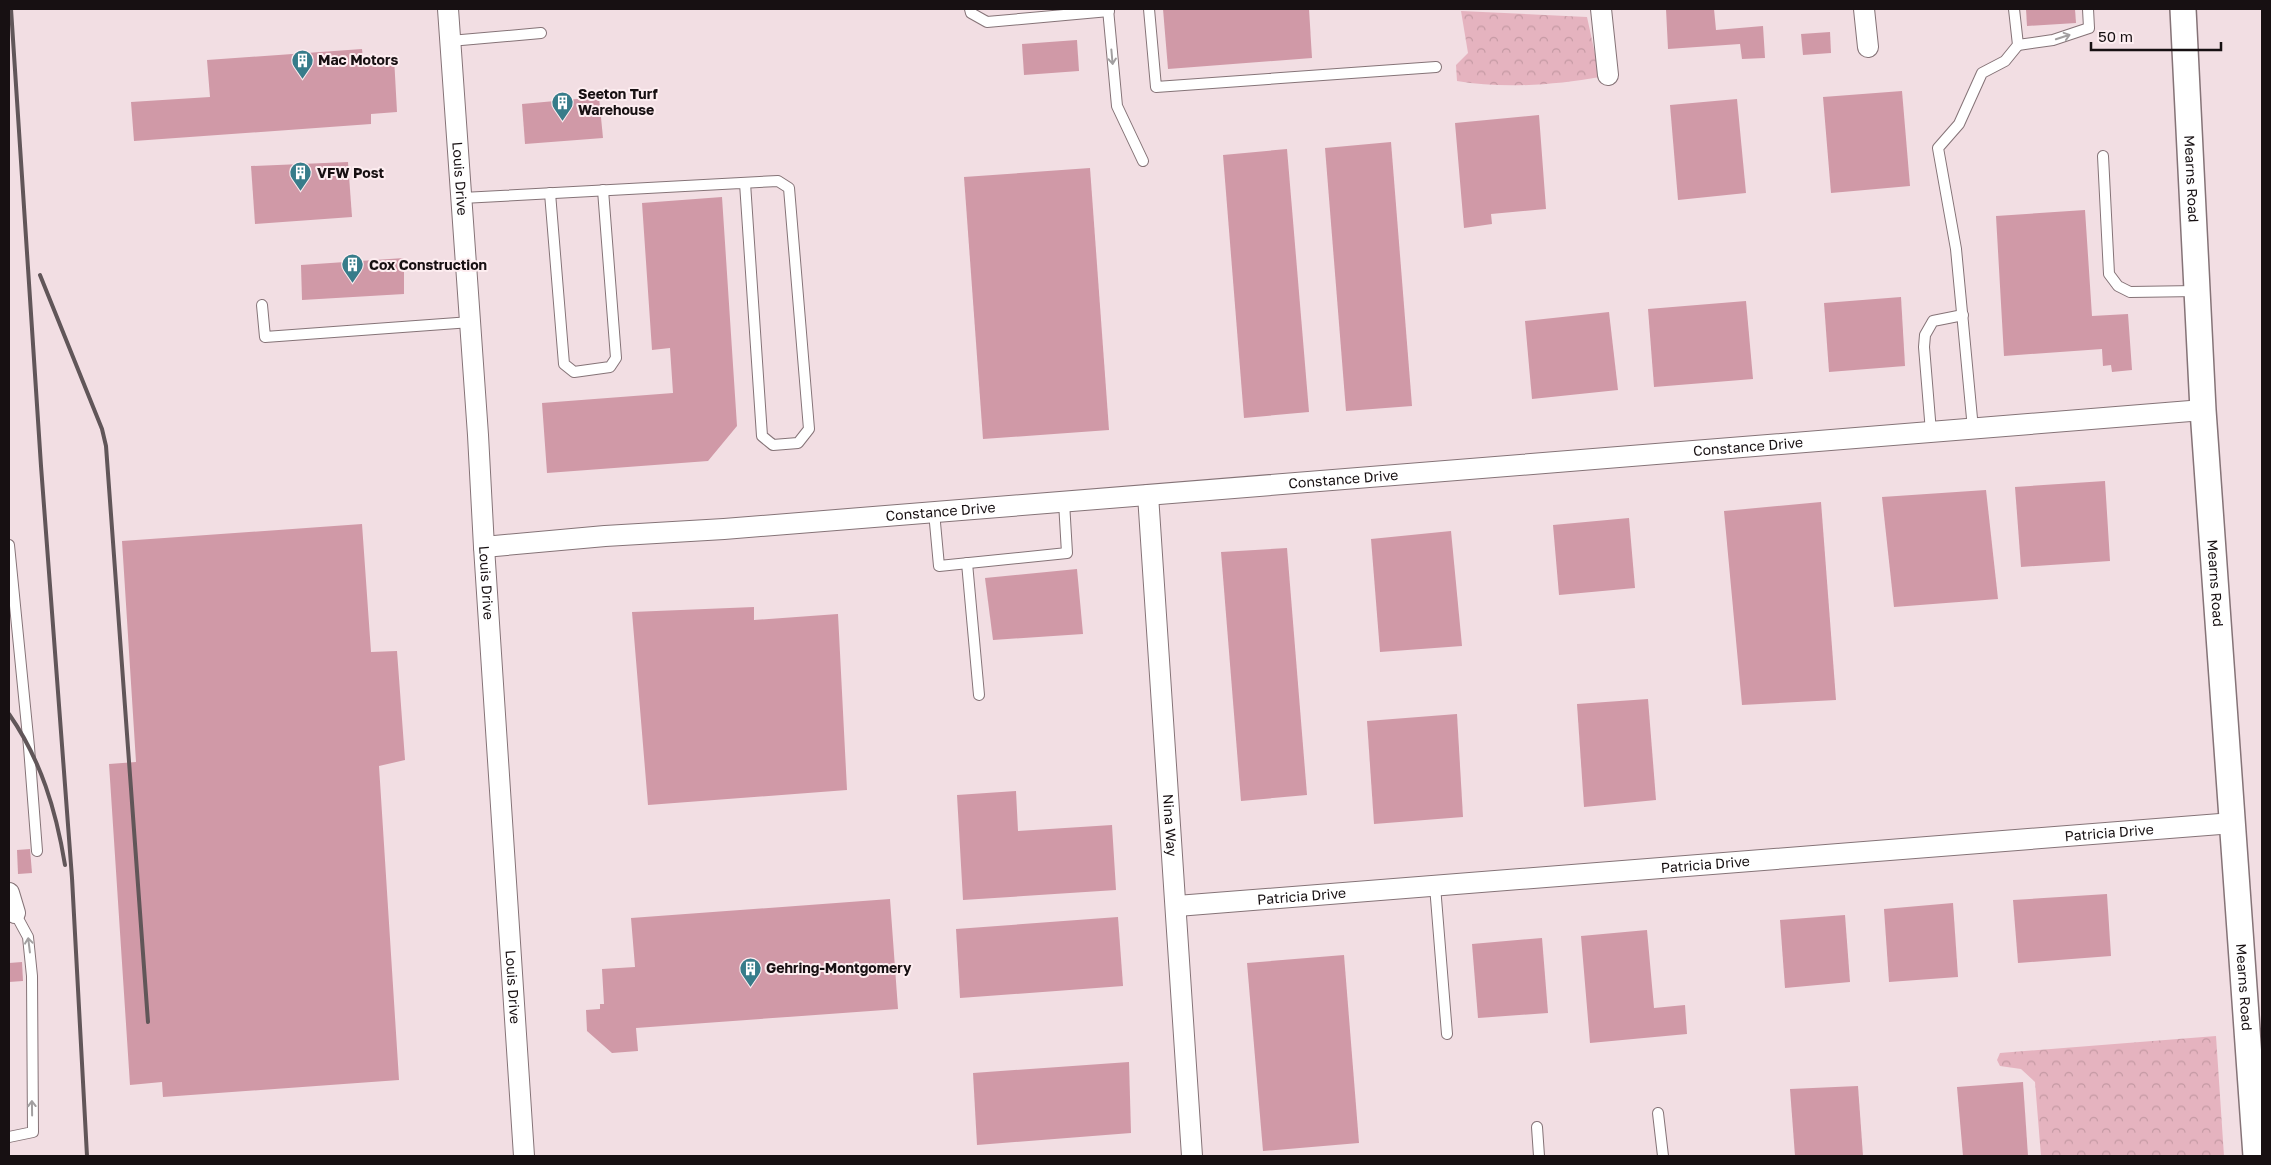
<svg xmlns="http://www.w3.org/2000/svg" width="2271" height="1165" viewBox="0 0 2271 1165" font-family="'Golos Text',sans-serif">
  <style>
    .forest { fill: url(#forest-crowns) }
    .building { fill: #d099a7 }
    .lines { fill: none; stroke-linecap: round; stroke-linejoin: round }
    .service-casing { stroke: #857377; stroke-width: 12 }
    .minor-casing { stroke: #857377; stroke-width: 22 }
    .tertiary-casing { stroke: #857377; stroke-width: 28 }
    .service { stroke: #fff; stroke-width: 10 }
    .minor { stroke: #fff; stroke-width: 20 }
    .tertiary { stroke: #fff; stroke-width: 25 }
    .rail { stroke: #615659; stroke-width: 4 }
    .oneway { stroke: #a29fa0 }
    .labels { text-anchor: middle; stroke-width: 4; stroke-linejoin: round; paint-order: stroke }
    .poi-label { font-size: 14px; font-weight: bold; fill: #171012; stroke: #fdedf0; text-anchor: start }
    .street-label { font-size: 14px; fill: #171012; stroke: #fdedf0 }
  </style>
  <defs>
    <pattern id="forest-crowns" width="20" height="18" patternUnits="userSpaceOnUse" patternTransform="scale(1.25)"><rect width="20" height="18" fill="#e5b3bf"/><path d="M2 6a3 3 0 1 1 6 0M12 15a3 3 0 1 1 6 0" fill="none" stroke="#c499a3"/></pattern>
  </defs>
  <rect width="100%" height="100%" fill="#f2dee3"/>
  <g class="forest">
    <path d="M 1461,11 L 1587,17 L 1600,77 C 1554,85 1503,89 1457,81 L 1456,65 L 1468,53 Z"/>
    <path d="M 2216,1036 L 2224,1156 L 2041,1156 L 2035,1082 L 2021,1069 L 2000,1066 L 1997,1060 L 2000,1053 Z"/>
  </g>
  <g class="building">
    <path d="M 1163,9 L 1309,9 L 1312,58 L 1168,69 Z"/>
    <path d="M 1666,9 L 1714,9 L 1716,30 L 1763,26 L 1765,58 L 1742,59 L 1740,44 L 1668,49 Z"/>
    <path d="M 2026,9 L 2075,9 L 2076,23 L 2027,26 Z"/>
    <path d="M 1830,32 L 1831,53 L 1803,55 L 1801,34 Z"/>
    <path d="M 1077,40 L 1079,71 L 1024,75 L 1022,44 Z"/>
    <path d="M 362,49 L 363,60 L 394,57 L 397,112 L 371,114 L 371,124 L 134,141 L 131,102 L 210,97 L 207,60 Z"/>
    <path d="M 1902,91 L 1910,186 L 1831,193 L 1823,97 Z"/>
    <path d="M 599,97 L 603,138 L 525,144 L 522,104 Z"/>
    <path d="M 1737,99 L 1746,193 L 1678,200 L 1670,105 Z"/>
    <path d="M 1539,115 L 1546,209 L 1491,214 L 1492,224 L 1464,228 L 1455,123 Z"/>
    <path d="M 1391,142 L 1412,406 L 1346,411 L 1325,148 Z"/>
    <path d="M 1287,149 L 1309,412 L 1244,418 L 1223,155 Z"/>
    <path d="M 348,162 L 352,217 L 255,224 L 251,166 Z"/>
    <path d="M 1090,168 L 1109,430 L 983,439 L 964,177 Z"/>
    <path d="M 722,197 L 737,426 L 708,461 L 547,473 L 542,403 L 673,393 L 670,348 L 652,350 L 642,203 Z"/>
    <path d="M 2085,210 L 2092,316 L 2128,314 L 2132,370 L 2112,372 L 2111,365 L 2103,366 L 2102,349 L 2004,356 L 1996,216 Z"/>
    <path d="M 404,258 L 404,294 L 302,300 L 301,265 Z"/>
    <path d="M 1901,297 L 1905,366 L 1829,372 L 1824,303 Z"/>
    <path d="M 1746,301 L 1753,379 L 1654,387 L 1648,309 Z"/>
    <path d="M 1609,312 L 1618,390 L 1532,399 L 1525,321 Z"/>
    <path d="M 2105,481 L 2110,561 L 2021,567 L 2015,487 Z"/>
    <path d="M 1986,490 L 1998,599 L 1894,607 L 1882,497 Z"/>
    <path d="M 1821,502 L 1836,700 L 1742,705 L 1724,511 Z"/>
    <path d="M 1629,518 L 1635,588 L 1559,595 L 1553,525 Z"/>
    <path d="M 362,524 L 371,652 L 397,651 L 405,760 L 379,766 L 399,1080 L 163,1097 L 162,1082 L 130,1085 L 109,764 L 136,762 L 122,541 Z"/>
    <path d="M 1451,531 L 1462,646 L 1380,652 L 1371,539 Z"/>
    <path d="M 1287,548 L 1307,795 L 1241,801 L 1221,552 Z"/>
    <path d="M 1077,569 L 1083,634 L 993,640 L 985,578 Z"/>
    <path d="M 754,607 L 754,620 L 838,614 L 847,790 L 648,805 L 632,612 Z"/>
    <path d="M 1648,699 L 1656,800 L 1584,807 L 1577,704 Z"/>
    <path d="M 1457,714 L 1463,817 L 1374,824 L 1367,721 Z"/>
    <path d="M 1016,791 L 1018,831 L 1112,825 L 1116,890 L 963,900 L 957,795 Z"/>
    <path d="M 30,849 L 32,873 L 18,874 L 17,850 Z"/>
    <path d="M 2107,894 L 2111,956 L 2018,963 L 2013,900 Z"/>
    <path d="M 890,899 L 898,1009 L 636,1028 L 638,1051 L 612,1053 L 587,1031 L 586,1010 L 600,1009 L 600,1004 L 604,1004 L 602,969 L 635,967 L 631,918 Z"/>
    <path d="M 1953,903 L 1958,977 L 1889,982 L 1884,909 Z"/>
    <path d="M 1845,915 L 1850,982 L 1785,988 L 1780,920 Z"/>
    <path d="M 1118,917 L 1123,986 L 960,998 L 956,929 Z"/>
    <path d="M 1647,930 L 1654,1008 L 1685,1005 L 1687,1034 L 1590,1043 L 1581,936 Z"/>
    <path d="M 1542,938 L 1548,1013 L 1478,1018 L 1472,944 Z"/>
    <path d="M 1344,955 L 1359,1143 L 1263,1151 L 1247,963 Z"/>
    <path d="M 22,962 L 23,981 L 9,982 L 9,963 Z"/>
    <path d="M 1129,1062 L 1131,1133 L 977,1145 L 973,1073 Z"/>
    <path d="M 2023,1082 L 2028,1156 L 1963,1156 L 1957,1087 Z"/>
    <path d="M 1858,1086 L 1863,1156 L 1795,1156 L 1790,1089 Z"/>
  </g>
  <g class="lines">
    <defs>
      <g id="service">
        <path d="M 970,9 L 971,13 L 987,22 L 1109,11"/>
        <path d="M 1108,9 L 1117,106 L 1143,161"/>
        <path d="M 1149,9 L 1156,87 L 1436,67"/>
        <path d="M 450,41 L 541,33"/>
        <path d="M 2018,45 L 2053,40 L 2089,28 L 2088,9"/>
        <path d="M 2103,156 L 2109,274 L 2118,286 L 2130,292 L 2197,291"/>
        <path d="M 550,193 L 564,364 L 574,372 L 610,367 L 616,358 L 603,190"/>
        <path d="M 462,198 L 778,181 L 789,188 L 809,429 L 798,443 L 773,445 L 762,436 L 745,183"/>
        <path d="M 262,305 L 265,337 L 471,322"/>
        <path d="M 1973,429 L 1956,249 L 1938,148 L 1959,124 L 1982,73 L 2005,61 L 2018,45 L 2014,9"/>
        <path d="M 1931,432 L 1924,347 L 1925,335 L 1933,321 L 1963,315"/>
        <path d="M 934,512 L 939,566 L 1067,553 L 1064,502"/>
        <path d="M 9,545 L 29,747 L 37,851"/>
        <path d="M 967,563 L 979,695"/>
        <path d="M 1435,886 L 1447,1034"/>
        <path d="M 1658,1113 L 1663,1156"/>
        <path d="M 1537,1127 L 1539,1156"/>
        <path d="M 9,1137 L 33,1132 L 32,976 L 28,937 L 15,913"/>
      </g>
      <g id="minor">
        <path id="s1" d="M 448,9 L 478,435 L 484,547 L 524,1156"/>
        <path d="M 1601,9 L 1608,75"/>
        <path d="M 1864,9 L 1868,47"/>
        <path id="s2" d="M 1148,495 L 1192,1156"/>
        <path id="s3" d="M 484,547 L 605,536 L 724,529 L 2203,410"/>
        <path d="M 9,893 L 15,913"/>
        <path id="s4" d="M 1177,906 L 2233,823"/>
      </g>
      <g id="tertiary">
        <path id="s5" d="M 2183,9 L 2203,410 L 2256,1156"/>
      </g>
    </defs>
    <use href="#service" class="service-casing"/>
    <use href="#minor" class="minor-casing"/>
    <use href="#tertiary" class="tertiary-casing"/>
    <use href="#service" class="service"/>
    <use href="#minor" class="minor"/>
    <use href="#tertiary" class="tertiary"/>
    <g class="rail">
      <path d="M 11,9 L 41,466 L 72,878 L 87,1156"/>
      <path d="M 40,275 L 102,429 L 106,446 L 148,1022"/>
      <path d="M 9,714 C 41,760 56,810 65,865"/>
    </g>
  </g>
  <defs><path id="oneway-shaft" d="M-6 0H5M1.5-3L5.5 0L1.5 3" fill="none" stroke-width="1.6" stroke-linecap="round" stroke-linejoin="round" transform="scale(1.25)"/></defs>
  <g class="oneway">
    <use href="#oneway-shaft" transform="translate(2063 37) rotate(-18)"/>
    <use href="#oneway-shaft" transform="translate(1112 57) rotate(85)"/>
    <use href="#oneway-shaft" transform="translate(29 945) rotate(-97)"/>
    <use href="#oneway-shaft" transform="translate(32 1108) rotate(-91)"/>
  </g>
  <defs>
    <symbol id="building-pin" viewBox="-11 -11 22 30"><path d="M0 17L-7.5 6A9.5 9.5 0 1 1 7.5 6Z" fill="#377c8a" stroke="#fdedf0"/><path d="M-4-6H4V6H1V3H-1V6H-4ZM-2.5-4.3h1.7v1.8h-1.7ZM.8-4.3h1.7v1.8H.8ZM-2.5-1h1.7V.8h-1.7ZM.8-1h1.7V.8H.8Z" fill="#fff"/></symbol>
  </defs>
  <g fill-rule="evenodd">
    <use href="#building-pin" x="290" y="48" width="25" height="34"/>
    <use href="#building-pin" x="550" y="90" width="25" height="34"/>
    <use href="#building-pin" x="288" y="160" width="25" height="34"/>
    <use href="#building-pin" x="340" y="252" width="25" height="34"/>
    <use href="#building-pin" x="738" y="956" width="25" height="34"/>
  </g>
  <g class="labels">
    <g class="poi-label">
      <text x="318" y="65">Mac Motors</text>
      <text x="578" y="99">Seeton Turf<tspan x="578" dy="16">Warehouse</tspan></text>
      <text x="317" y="178">VFW Post</text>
      <text x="369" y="270">Cox Construction</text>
      <text x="766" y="973">Gehring-Montgomery</text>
    </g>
    <g class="street-label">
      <text dy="5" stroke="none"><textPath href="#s1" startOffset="170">Louis Drive</textPath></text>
      <text dy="5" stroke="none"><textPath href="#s5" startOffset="170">Mearns Road</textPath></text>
      <text dy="5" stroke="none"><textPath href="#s3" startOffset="1268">Constance Drive</textPath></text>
      <text dy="5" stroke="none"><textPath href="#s3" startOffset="862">Constance Drive</textPath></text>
      <text dy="5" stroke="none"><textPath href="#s3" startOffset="458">Constance Drive</textPath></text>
      <text dy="5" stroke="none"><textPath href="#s1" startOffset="575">Louis Drive</textPath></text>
      <text dy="5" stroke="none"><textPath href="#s5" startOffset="575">Mearns Road</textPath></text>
      <text dy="5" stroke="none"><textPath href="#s2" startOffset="331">Nina Way</textPath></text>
      <text dy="5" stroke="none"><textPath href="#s4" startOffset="935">Patricia Drive</textPath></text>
      <text dy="5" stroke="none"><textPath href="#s4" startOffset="530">Patricia Drive</textPath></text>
      <text dy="5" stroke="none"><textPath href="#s4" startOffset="125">Patricia Drive</textPath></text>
      <text dy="5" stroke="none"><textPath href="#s1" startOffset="980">Louis Drive</textPath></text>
      <text dy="5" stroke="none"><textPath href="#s5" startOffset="980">Mearns Road</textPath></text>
    </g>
  </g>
  <rect width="2271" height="1165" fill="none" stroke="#171012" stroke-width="20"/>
  <path d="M2091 42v8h130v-8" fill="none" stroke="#171012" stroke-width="2.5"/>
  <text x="2098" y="42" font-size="15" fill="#171012" stroke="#fdedf0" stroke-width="4" paint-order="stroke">50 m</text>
</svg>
